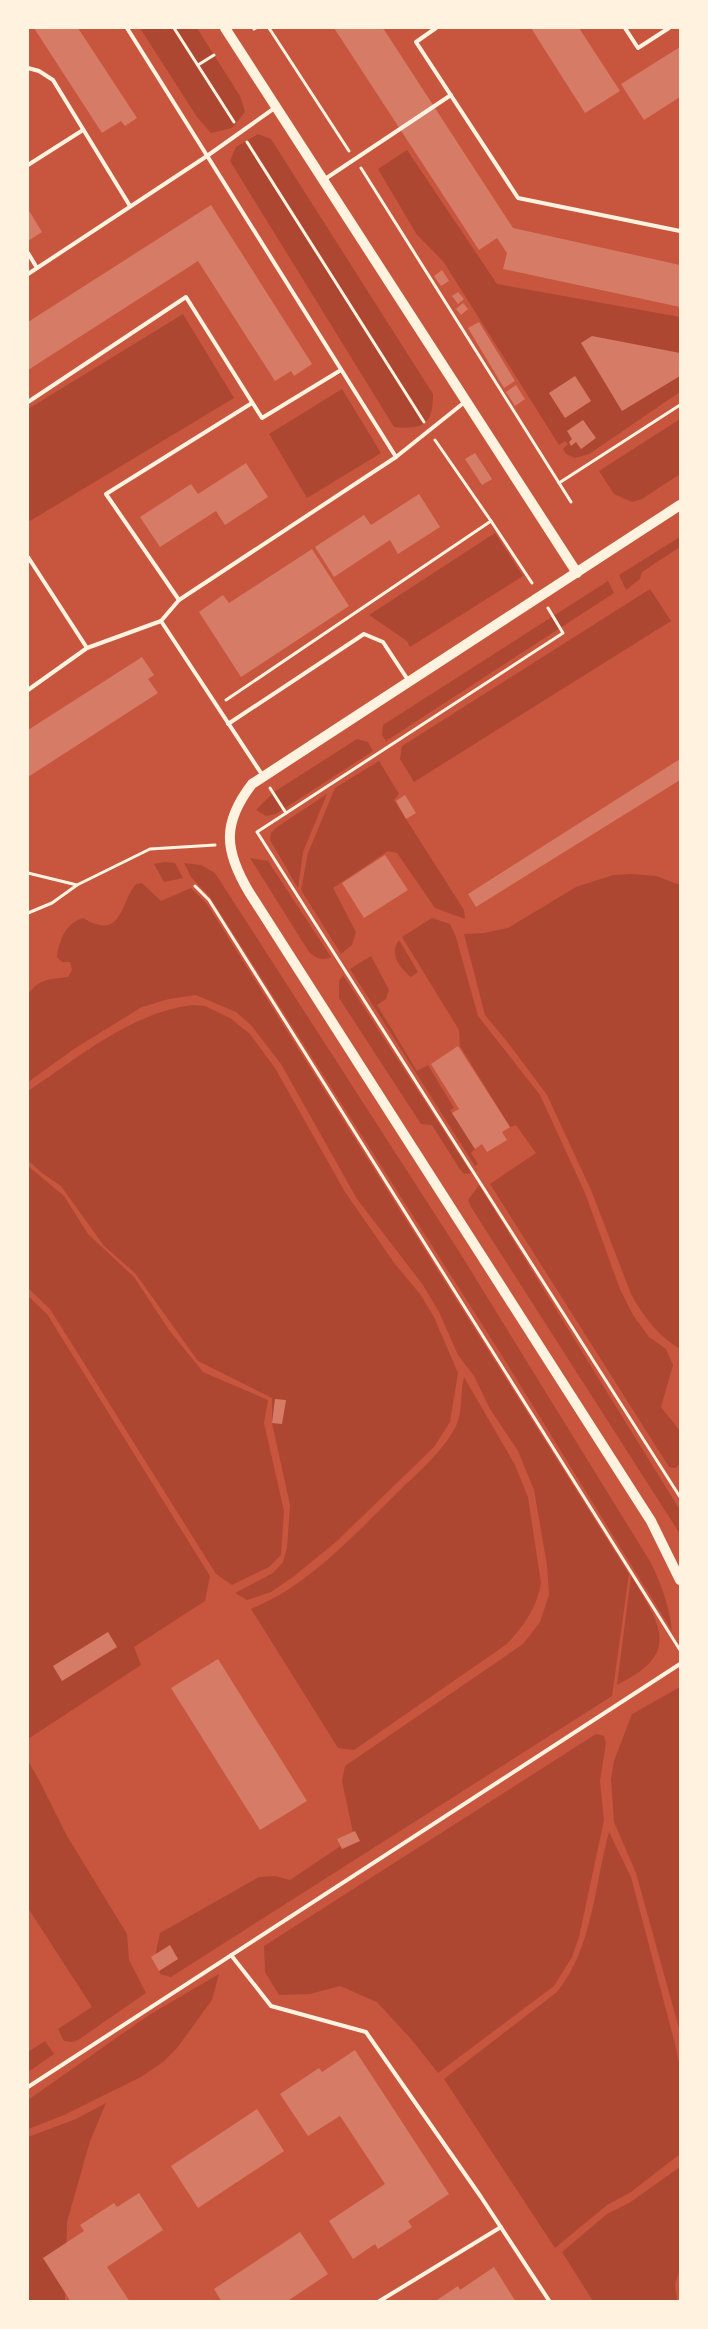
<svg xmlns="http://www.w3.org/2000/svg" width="708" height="2329" viewBox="0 0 708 2329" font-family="Overpass,sans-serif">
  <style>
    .green { fill: #ae4732 }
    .building { fill: #d67c66 }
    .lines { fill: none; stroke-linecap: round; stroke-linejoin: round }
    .path { stroke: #fff3e0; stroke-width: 3 }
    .service { stroke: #fff3e0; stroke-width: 4 }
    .secondary { stroke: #fff3e0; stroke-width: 10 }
  </style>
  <rect width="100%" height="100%" fill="#c8553d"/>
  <g class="green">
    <path d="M 140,28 L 197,28 L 240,96 L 245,112 L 232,128 L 211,133 L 197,117 Z"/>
    <path d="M 258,134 L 271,139 L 433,394 C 433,424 424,430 394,427 L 230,161 L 236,147 Z"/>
    <path d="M 407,150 L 497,284 L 680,317 L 680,392 L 589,454 L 575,458 L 566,454 L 563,449 L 568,444 L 565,441 L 559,445 L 443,261 L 417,235 L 378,169 Z"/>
    <path d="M 183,314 L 234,398 L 30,521 L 28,517 L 28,409 Z"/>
    <path d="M 342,389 L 381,453 L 307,498 L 269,434 Z"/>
    <path d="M 680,419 L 680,474 L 642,499 L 632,502 L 614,494 L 599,471 Z"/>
    <path d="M 495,533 L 523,576 L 410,647 L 407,641 L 369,615 Z"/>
    <path d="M 680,537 L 680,547 L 642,572 L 640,579 L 626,590 L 619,575 Z"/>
    <path d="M 608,581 L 614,593 L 386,741 L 382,735 L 383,725 Z"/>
    <path d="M 650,589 L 671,621 L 414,782 L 400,759 L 402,746 Z"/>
    <path d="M 357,739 L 368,742 L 373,751 L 276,814 L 266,816 L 256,810 L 274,792 Z"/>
    <path d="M 379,761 L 399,794 L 394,800 L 464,910 L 465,919 L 435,908 L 397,853 L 388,851 L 333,888 L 356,932 L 352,945 L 341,954 L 301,890 L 308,853 L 335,788 Z"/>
    <path d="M 327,794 L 303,852 L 298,888 L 270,840 L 271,833 L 277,827 Z"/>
    <path d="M 250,858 L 268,861 L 331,957 C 322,961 317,959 309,952 Z"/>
    <path d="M 165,862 L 175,863 L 183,878 L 164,882 L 154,864 Z"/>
    <path d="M 184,863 L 201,865 L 215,873 L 460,1253 L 651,1563 C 662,1586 669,1606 672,1631 L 499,1351 L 210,897 L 191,877 Z"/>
    <path d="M 632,874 L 656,876 L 680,885 L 680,1349 C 658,1336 643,1316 631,1294 L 591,1190 L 547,1095 L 509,1044 L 485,1015 L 464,934 L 484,933 L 508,928 L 576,887 L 613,875 Z"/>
    <path d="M 142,883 L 161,901 L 191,888 L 207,904 L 629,1574 L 612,1696 L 171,1977 L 160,1974 L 156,1952 L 160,1933 L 259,1877 L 275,1876 L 290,1880 L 354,1837 L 342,1781 L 345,1766 L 523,1644 L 540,1622 L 549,1595 L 547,1565 L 534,1490 L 518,1451 L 490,1409 L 474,1376 L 458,1355 L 439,1312 L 423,1285 L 357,1199 L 281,1064 L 251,1025 L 236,1012 L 196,995 L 169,999 L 142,1007 L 77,1047 L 28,1082 L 28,995 C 37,979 51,979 68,977 L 72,970 L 70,962 L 62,962 L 57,957 C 59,940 66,923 83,918 C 123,942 120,902 136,884 Z"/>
    <path d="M 432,918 L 450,924 L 456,937 L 478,1016 L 540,1095 L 585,1193 L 620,1289 L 633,1315 L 649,1337 L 666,1349 L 673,1365 L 661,1407 L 680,1431 L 680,1464 L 675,1468 L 669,1467 L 490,1184 L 536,1153 L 516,1125 L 510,1127 L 460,1046 L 459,1030 L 402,937 Z"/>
    <path d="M 399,940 L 418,972 L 411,977 C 399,968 389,953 399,940 Z"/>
    <path d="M 371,956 L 389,990 L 386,999 L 377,1005 L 417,1071 L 428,1065 L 454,1108 L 450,1110 L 475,1149 L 471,1153 L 478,1164 L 475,1166 L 350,969 Z"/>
    <path d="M 343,975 L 471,1173 L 464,1174 L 459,1168 L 432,1125 L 421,1124 L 339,998 L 339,981 Z"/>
    <path d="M 192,1005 L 205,1006 L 230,1018 L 250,1034 L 275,1068 L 345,1192 L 395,1264 L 420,1294 L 434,1317 L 458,1373 L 450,1422 L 434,1447 L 336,1542 L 293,1577 L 271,1592 L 247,1600 L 235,1593 L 273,1573 L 283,1562 L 287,1548 L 290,1505 L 272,1423 L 272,1398 L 198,1361 L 135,1273 L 104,1246 L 61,1186 L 42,1173 L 30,1162 L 28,1157 L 28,1091 C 78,1058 130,1013 192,1005 Z"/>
    <path d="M 28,1166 L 64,1196 L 88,1234 L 134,1277 L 169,1330 L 203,1372 L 268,1400 L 264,1423 L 284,1511 L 281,1555 L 269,1567 L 232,1585 L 216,1574 L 50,1309 L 28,1288 Z"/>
    <path d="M 479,1185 L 680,1510 L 680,1534 L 471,1207 L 468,1200 Z"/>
    <path d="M 28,1296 L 47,1314 L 210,1576 L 205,1601 L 134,1647 L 141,1665 L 28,1739 Z"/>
    <path d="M 464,1377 L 515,1465 L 528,1497 L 541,1583 C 537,1608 524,1625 507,1644 L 354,1750 L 338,1748 L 251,1609 C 309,1585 352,1537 396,1494 C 418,1472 442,1453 456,1426 C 463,1411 460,1392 464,1377 Z"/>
    <path d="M 631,1576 C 661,1626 682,1653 617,1685 Z"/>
    <path d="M 680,1687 L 680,2032 L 636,1873 L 614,1822 L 611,1779 L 614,1761 L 632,1714 Z"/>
    <path d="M 596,1734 L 604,1736 L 606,1743 L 600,1781 L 604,1820 L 579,1937 L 572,1957 L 554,1986 L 438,2073 L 411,2039 L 377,2002 L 340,1986 L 310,1994 L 279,1995 L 265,1972 L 264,1946 Z"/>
    <path d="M 28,1761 L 39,1780 L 67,1836 L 127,1934 L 129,1960 L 146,1993 L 78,2040 L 72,2042 L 64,2041 L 58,2029 L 92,2007 L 28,1908 Z"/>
    <path d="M 609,1832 L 631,1877 L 675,2044 L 680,2067 L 680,2154 L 631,2192 L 607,2205 L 555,2248 L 444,2079 L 557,1992 C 593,1947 594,1887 609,1832 Z"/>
    <path d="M 219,1974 L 212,2000 L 177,2048 L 163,2062 L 141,2077 L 64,2115 L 28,2129 L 28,2100 L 149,2015 Z"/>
    <path d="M 45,2041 L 54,2054 L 28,2072 L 28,2052 Z"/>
    <path d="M 106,2103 L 90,2141 L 67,2222 L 65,2301 L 28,2302 L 28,2137 L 76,2119 Z"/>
    <path d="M 680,2167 L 680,2269 L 675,2284 L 677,2301 L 593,2301 L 562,2252 L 607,2214 L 629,2203 Z"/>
  </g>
  <g class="building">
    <path d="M 34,28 L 78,28 L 137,118 L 125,126 L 121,121 L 102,133 Z"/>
    <path d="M 334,28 L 383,28 L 513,228 L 680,265 L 680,307 L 503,269 L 507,253 L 497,238 L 479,250 Z"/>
    <path d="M 531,28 L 579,28 L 620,91 L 585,113 Z"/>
    <path d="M 680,47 L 680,97 L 644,120 L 621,84 Z"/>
    <path d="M 211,205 L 312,364 L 294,376 L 291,371 L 275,381 L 198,261 L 28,370 L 28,322 Z"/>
    <path d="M 28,209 L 42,232 L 28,241 Z"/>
    <path d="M 442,270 L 449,281 L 441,286 L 434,276 Z"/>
    <path d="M 458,292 L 464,299 L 458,304 L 452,296 Z"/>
    <path d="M 463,303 L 468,309 L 461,315 L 456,309 Z"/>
    <path d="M 479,322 L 515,381 L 504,388 L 468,328 Z"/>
    <path d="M 592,336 L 680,353 L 680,376 L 622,411 L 581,343 Z"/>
    <path d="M 575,376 L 591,401 L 565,418 L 549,393 Z"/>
    <path d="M 516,385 L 525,399 L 515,406 L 506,392 Z"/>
    <path d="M 583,420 L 596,438 L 581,449 L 576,442 L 571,446 L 569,442 L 572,439 L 567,431 Z"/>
    <path d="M 475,453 L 492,479 L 482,485 L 465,459 Z"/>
    <path d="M 246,463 L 268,497 L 225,525 L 216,511 L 160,547 L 140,517 L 191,484 L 198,494 Z"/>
    <path d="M 419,494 L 440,527 L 398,554 L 390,540 L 334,577 L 315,547 L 364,515 L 371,525 Z"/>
    <path d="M 312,549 L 349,606 L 241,677 L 199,612 L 223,595 L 229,603 Z"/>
    <path d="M 142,657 L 154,675 L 148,679 L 158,693 L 28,777 L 28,730 Z"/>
    <path d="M 680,759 L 680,780 L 476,907 L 468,894 Z"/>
    <path d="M 405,795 L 416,813 L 406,819 L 396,801 Z"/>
    <path d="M 385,855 L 408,890 L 364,918 L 342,883 Z"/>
    <path d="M 458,1046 L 510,1127 L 502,1132 L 507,1140 L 487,1152 L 482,1144 L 475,1149 L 452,1113 L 459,1109 L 431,1064 Z"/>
    <path d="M 275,1399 L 286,1400 L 282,1424 L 272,1423 Z"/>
    <path d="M 108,1632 L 117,1647 L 62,1681 L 53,1666 Z"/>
    <path d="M 218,1659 L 307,1801 L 260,1830 L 171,1688 Z"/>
    <path d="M 355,1831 L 360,1841 L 342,1849 L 337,1839 Z"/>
    <path d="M 170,1945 L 178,1959 L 159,1971 L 151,1957 Z"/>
    <path d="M 355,2050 L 449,2194 L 408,2221 L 412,2227 L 378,2249 L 375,2244 L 353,2259 L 329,2221 L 385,2184 L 340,2116 L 308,2136 L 280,2094 L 319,2068 L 322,2072 Z"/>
    <path d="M 257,2109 L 284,2151 L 198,2208 L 171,2166 Z"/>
    <path d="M 139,2193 L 163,2230 L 107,2267 L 130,2302 L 71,2302 L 43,2258 L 84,2231 L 80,2225 L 114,2203 L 117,2207 Z"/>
    <path d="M 300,2232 L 328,2274 L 286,2302 L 222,2302 L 214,2289 Z"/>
    <path d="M 494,2267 L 516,2302 L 434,2302 L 458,2286 L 460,2290 Z"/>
  </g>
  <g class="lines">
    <g class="path">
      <path d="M 174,28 L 234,122"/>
      <path d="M 269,28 L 349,151"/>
      <path d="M 254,29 L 256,28"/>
      <path d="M 198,65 L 214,55"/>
      <path d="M 247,142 L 424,422"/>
      <path d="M 361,168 L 571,502"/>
      <path d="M 559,483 L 680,405"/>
      <path d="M 491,521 L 532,583"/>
      <path d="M 548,608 L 563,633 L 257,832 L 680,1497"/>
      <path d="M 226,700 L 491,521 L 435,440"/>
      <path d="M 270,788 L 286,813"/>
      <path d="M 28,873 L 77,885 L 150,849 L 215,845"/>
      <path d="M 195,886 L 209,900 L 680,1650"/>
      <path d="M 28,913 L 52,903 L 77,885"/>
    </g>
    <g class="service">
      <path d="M 127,28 L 396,457"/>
      <path d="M 436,28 L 416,42 L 518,198 L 680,231"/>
      <path d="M 625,28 L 638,48 L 669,28"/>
      <path d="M 28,68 L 39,71 L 53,80 L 130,206"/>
      <path d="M 28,165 L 83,130"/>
      <path d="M 325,179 L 451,95"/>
      <path d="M 28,253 L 37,268"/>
      <path d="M 28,274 L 207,156 L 276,107"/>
      <path d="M 28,402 L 186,297 L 262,418 L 341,370"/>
      <path d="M 252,403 L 106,494 L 179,600 L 396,457 L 466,401"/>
      <path d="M 28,557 L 87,648 L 161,621 L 263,776"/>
      <path d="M 161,621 L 179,600"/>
      <path d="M 28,690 L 87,648"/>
      <path d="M 228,724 L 364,634 L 383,642 L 408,680"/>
      <path d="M 231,1955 L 271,2006 L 366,2032 L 481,2197 L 550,2302"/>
      <path d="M 28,2087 L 680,1664"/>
      <path d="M 378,2302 L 501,2227"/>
    </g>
    <g class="secondary">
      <path d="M 225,28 L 577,573"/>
      <path d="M 680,505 L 252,784 C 222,823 224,850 249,892 L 651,1521 L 680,1580"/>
    </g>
  </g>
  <rect width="708" height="2329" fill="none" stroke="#fff3e0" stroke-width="58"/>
</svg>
